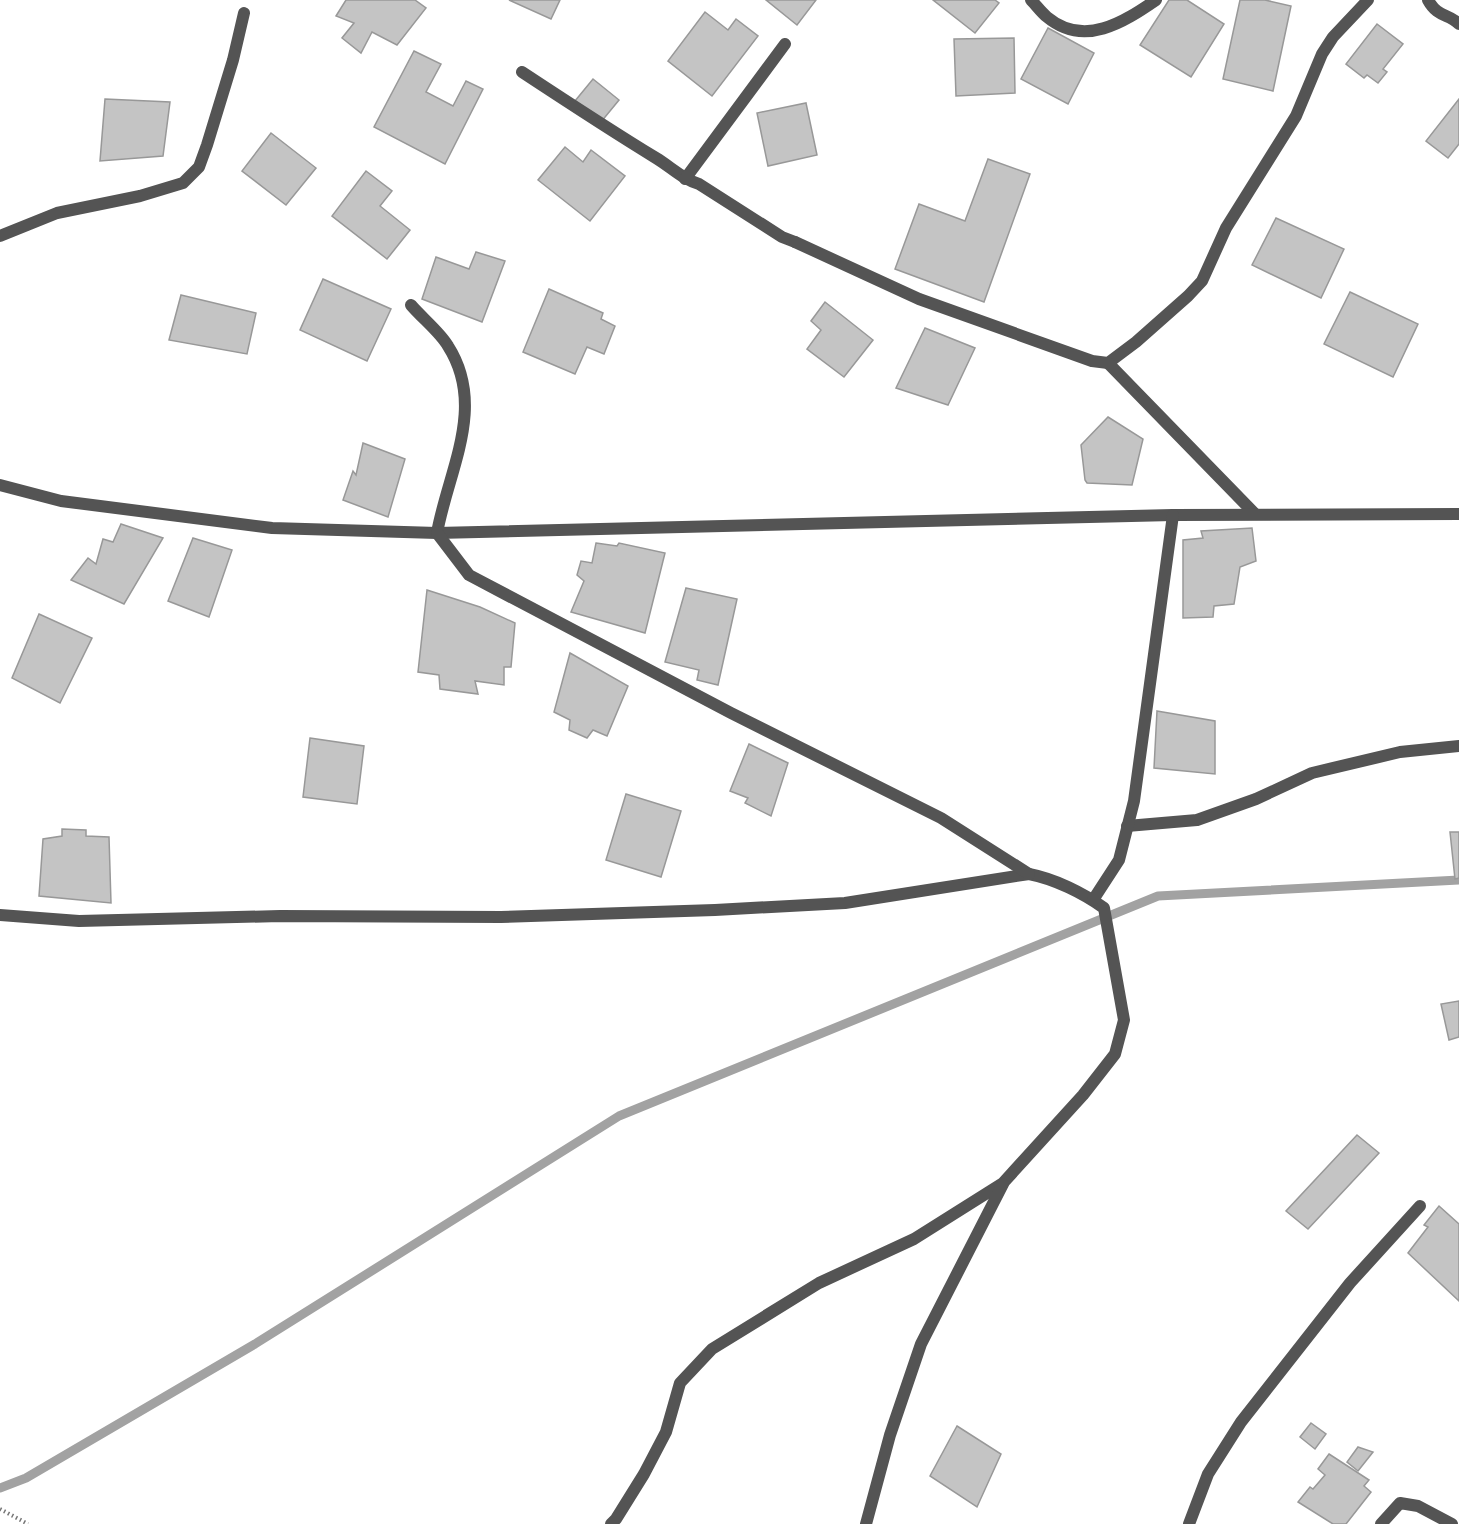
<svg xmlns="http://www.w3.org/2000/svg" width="1459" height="1524" viewBox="0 0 1459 1524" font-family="Ubuntu,sans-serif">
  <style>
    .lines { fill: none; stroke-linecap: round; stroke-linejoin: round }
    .stream { stroke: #a2a2a2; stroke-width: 9 }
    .building { fill: #c4c4c4; stroke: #989898; stroke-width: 1.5 }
    .path { stroke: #767676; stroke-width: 4; stroke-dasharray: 1.5 3; stroke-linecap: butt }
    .lane { stroke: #545454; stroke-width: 12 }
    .street { stroke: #545454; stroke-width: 12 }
  </style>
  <rect width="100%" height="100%" fill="#fff"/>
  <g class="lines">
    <path class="stream" d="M 0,1488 L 26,1478 L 255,1344 L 619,1116 L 1158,896 L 1459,880"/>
  </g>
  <g class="building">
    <path d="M 346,0 L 415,0 L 426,8 L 397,45 L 372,32 L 361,53 L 342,38 L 354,23 L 336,16 Z"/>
    <path d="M 509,0 L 560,0 L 551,19 Z"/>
    <path d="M 766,0 L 816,0 L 797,25 Z"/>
    <path d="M 933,0 L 995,0 L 999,3 L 975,33 Z"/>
    <path d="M 1169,0 L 1187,0 L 1224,24 L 1191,77 L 1140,45 Z"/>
    <path d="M 1240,0 L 1265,0 L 1291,6 L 1273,91 L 1223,79 Z"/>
    <path d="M 705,12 L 728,30 L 736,19 L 758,36 L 712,96 L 668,61 Z"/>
    <path d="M 1377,24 L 1403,44 L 1383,69 L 1387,72 L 1378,83 L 1367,75 L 1364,78 L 1346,64 Z"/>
    <path d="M 1048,28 L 1094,53 L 1068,104 L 1021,79 Z"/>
    <path d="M 1014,38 L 1015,93 L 956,96 L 954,39 Z"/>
    <path d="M 414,51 L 441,64 L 426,92 L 453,106 L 466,81 L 483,89 L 445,164 L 374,127 Z"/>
    <path d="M 593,79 L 619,100 L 601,122 L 575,101 Z"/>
    <path d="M 105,99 L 170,102 L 163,156 L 100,161 Z"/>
    <path d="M 1459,99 L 1459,144 L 1448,158 L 1426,141 Z"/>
    <path d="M 806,103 L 817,155 L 768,166 L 757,113 Z"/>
    <path d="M 271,133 L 316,168 L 286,205 L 242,171 Z"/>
    <path d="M 565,147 L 583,162 L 591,150 L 625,176 L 590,221 L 538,180 Z"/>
    <path d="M 988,159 L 1030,174 L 984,302 L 895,269 L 919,204 L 965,221 Z"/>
    <path d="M 366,171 L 392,191 L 380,206 L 410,230 L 387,259 L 332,216 Z"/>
    <path d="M 1276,218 L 1344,249 L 1321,298 L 1252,265 Z"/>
    <path d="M 476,252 L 505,261 L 482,322 L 422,299 L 436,257 L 469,269 Z"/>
    <path d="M 323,279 L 391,309 L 367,361 L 300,330 Z"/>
    <path d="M 549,289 L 603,313 L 601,319 L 615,326 L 604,354 L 587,347 L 575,374 L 523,352 Z"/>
    <path d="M 1350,292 L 1418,324 L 1393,377 L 1324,344 Z"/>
    <path d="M 181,295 L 256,313 L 247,354 L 169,340 Z"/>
    <path d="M 825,302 L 873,340 L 844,377 L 807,349 L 821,330 L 811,321 Z"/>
    <path d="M 925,328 L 975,348 L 948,405 L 896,388 Z"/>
    <path d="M 1108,417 L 1143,439 L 1132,485 L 1087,483 L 1085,480 L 1081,445 Z"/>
    <path d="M 363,443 L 405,459 L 388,517 L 343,500 L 353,471 L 356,475 Z"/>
    <path d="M 121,524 L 163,538 L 124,604 L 71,580 L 88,558 L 96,564 L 103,539 L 113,542 Z"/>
    <path d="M 1252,528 L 1256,561 L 1240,567 L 1234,604 L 1214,606 L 1213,617 L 1183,618 L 1183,540 L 1203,538 L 1201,531 Z"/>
    <path d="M 193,538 L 232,550 L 209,617 L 168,601 Z"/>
    <path d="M 596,543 L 617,546 L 619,543 L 665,553 L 645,633 L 571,612 L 584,581 L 577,575 L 581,561 L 592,563 Z"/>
    <path d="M 686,588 L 737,599 L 718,685 L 697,680 L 699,670 L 665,662 Z"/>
    <path d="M 427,590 L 480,607 L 515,623 L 511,667 L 504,667 L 504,685 L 475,681 L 478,694 L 440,689 L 439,675 L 418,672 Z"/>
    <path d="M 39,614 L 92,638 L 60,703 L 12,678 Z"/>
    <path d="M 570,653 L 628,686 L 607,736 L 593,730 L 587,738 L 569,730 L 570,720 L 554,712 Z"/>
    <path d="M 1157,711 L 1215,721 L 1215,774 L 1154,768 Z"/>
    <path d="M 310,738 L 364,746 L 357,804 L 303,797 Z"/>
    <path d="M 749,744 L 788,763 L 771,816 L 745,803 L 748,798 L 730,791 Z"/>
    <path d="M 626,794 L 681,811 L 661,877 L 606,860 Z"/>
    <path d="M 62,829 L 86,830 L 86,836 L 109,837 L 111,903 L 39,896 L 43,839 L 62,836 Z"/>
    <path d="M 1450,832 L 1459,832 L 1459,878 L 1455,879 Z"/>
    <path d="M 1459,1001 L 1459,1037 L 1449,1040 L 1441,1004 Z"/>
    <path d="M 1357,1135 L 1379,1153 L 1308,1229 L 1286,1211 Z"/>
    <path d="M 1439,1206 L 1459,1224 L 1459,1301 L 1408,1253 L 1428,1227 L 1424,1225 Z"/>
    <path d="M 1311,1423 L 1326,1434 L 1315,1449 L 1300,1437 Z"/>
    <path d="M 957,1426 L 1001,1454 L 977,1507 L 930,1476 Z"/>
    <path d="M 1358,1447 L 1373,1452 L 1358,1471 L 1347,1462 Z"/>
    <path d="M 1329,1454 L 1369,1480 L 1364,1486 L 1371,1492 L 1346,1524 L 1333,1524 L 1298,1502 L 1310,1487 L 1313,1489 L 1325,1475 L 1318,1469 Z"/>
  </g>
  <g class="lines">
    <path class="path" d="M 0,1509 L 28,1524"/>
    <g class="lane">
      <path d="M 1031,0 C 1036,5 1041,12 1047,17 C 1084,48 1124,22 1156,0"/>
      <path d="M 522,72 C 566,101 610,130 656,158 C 671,167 682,179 699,184 L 782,237 L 795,242"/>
      <path d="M 685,179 L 785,44"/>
      <path d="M 411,305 C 422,318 440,332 448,346 C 487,407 448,471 437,533"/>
      <path d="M 0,915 L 79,921 L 280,916 L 501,917 L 715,910 L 845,903 L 1029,874 C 1055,879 1083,893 1104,908 L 1124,1020 L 1115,1054 L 1083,1095 L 1003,1183 L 914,1239 L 819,1283 L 712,1349 L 680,1383 L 666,1432 L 644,1474 L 616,1519 L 611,1524"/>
      <path d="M 866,1524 L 890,1435 L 921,1344 L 1003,1184"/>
    </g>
    <g class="street">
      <path d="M 1428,0 C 1438,18 1448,13 1459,24"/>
      <path d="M 0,236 L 57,213 L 140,196 L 183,183 L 199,167 L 207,145 L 233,60 L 244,13"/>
      <path d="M 795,242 L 919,299 L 1092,361 L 1108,363 L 1136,342 L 1188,296 L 1202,281 L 1226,228 L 1296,116 L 1322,54 L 1333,37 L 1368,0"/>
      <path d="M 1108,363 L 1255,514"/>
      <path d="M 0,485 L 61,501 L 272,528 L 437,533 L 1173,515 L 1459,514"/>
      <path d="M 437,533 L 469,575 L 731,713 L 941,818 L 1029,874"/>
      <path d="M 1127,826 L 1197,820 L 1256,799 L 1312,773 L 1400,752 L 1459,746"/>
      <path d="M 1093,900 L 1119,860 L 1134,801 L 1173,515"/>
      <path d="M 1189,1524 L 1208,1474 L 1241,1422 L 1350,1283 L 1420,1206"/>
      <path d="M 1381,1524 L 1400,1503 L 1418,1506 L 1452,1524"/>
    </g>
  </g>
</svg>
